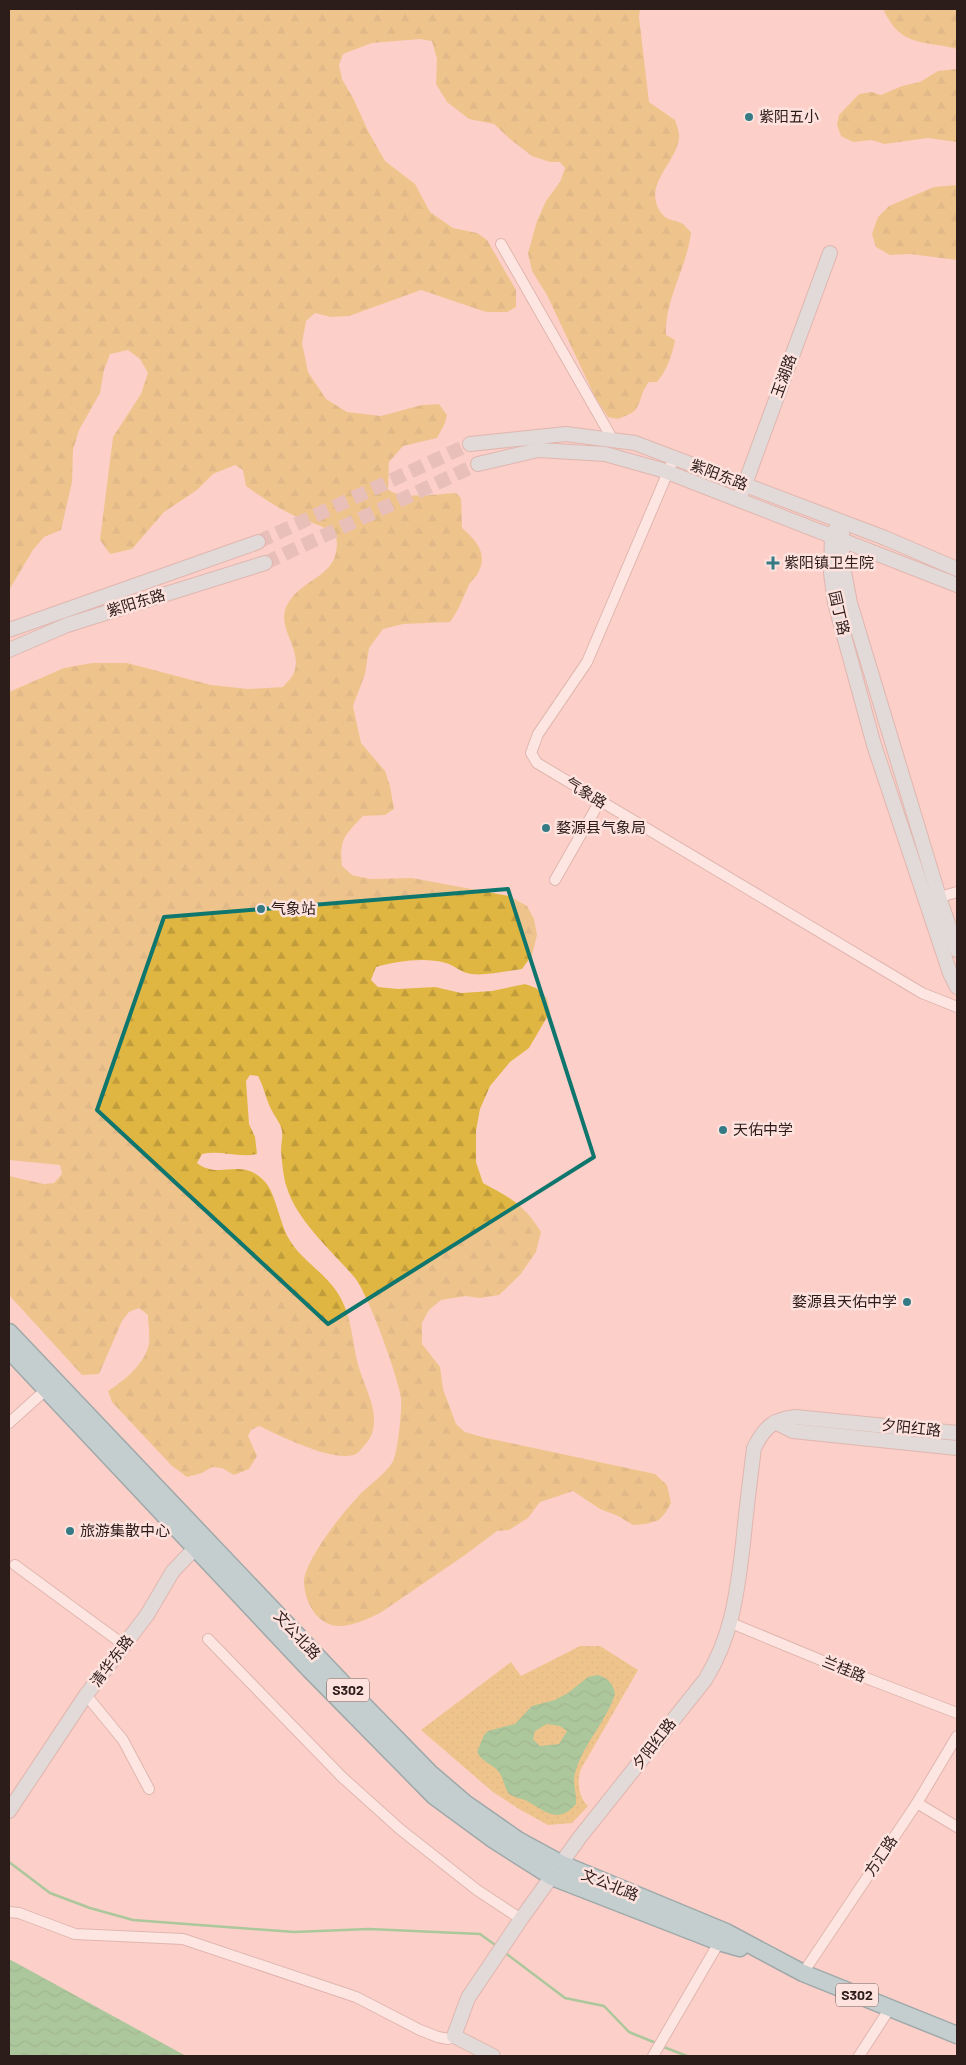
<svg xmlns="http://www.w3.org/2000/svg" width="966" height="2065" viewBox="0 0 966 2065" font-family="Barlow,'Noto Sans SC',sans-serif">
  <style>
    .grass { fill: url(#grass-dots) }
    .forest { fill: url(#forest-firs) }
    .water { fill: url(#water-waves); fill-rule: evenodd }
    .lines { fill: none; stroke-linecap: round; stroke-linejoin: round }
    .stream { stroke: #49bc64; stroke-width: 2.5 }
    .secondary-tunnel { stroke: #d2aca6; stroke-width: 14; stroke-dasharray: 14 7; stroke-linecap: butt }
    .street-casing { stroke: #bf9790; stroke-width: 12 }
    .secondary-casing { stroke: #bf9790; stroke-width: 16 }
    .primary-casing { stroke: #2f7a84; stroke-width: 19 }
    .street { stroke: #fff; stroke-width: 10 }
    .secondary { stroke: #c1e6eb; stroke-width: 14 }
    .primary { stroke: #83cdd7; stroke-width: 16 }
    .marked { fill: none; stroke: #0f766e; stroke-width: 4; stroke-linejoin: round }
    .poi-dot { fill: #347b85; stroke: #fde2de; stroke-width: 2 }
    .labels { text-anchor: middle; stroke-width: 5; stroke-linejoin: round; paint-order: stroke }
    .shield { fill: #fde2de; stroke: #6b5755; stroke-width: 1 }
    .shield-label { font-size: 14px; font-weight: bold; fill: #2c1c1a }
    .poi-label { font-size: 15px; fill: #2c1c1a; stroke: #fde2de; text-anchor: start }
    .street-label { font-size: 15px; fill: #2c1c1a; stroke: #fde2de }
  </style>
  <defs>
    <pattern id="grass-dots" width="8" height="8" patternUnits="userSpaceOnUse" patternTransform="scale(1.25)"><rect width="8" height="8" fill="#e0b643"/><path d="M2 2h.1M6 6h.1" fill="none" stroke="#c09c3a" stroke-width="1.8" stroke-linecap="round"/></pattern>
    <pattern id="forest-firs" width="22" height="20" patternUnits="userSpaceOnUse" patternTransform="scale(1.25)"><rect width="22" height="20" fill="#e0b643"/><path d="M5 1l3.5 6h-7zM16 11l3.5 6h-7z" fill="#c09c3a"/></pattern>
    <pattern id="water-waves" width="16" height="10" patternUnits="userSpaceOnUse" patternTransform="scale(1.25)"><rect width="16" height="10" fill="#49bc64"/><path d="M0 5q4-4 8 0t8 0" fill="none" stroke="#3d9852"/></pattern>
  </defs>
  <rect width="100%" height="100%" fill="#fcd0c9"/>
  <path class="grass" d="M 580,1646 L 600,1646 L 638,1670 L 581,1769 C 577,1780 578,1797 588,1806 L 572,1823 L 548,1825 L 519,1809 L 493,1792 L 421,1730 L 511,1662 L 521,1676 Z"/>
  <g class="forest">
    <path d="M 9,9 L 640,9 L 639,17 L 649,102 L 675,120 C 677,126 680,133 679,139 C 675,165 641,186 662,214 C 669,222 675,219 683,224 C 685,225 688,230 691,232 C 687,268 665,298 666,335 L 675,340 C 672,356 667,370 657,382 L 649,382 C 640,392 641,406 633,412 C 629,415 622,417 618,419 L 608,417 L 596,399 L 547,295 L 532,271 L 528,253 L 537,221 L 546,201 L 560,182 L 565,168 L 560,162 L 550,162 L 532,156 L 510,139 L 494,124 L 469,119 L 447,102 L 436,84 L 437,59 L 432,41 L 420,39 L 372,43 L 343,54 L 339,65 L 342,79 L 354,100 L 368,131 L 385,161 L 415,184 L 430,212 L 453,228 L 477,233 L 487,240 L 516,290 L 516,307 L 507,312 L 486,312 L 421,290 L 349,316 L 331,317 L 315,313 L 306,321 L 302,343 L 308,372 L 326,399 L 347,412 L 381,416 L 422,405 L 439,404 L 447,415 L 445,423 L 437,438 L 403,446 L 389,462 L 388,489 C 398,500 440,494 456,493 L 461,498 L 462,528 C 475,539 488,553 479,571 C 477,577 470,581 468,587 C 462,600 459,610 450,622 L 403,624 L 383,629 L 369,648 L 365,674 L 353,706 L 361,743 L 385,771 L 390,786 L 394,809 L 385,815 L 363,816 C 345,835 339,839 342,866 L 352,875 L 370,879 L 412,878 L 509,896 L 527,906 L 534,919 L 537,935 L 532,955 L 522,969 C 507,971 485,976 471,974 C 462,973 455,966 446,963 C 424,957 398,961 376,967 L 371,980 L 378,987 L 398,989 L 435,987 L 461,993 L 492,991 L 525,984 L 536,988 L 547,998 L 550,1012 L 529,1048 L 510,1062 L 490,1086 L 480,1109 L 476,1131 L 476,1162 L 483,1183 C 510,1198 524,1204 541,1232 L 536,1252 L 520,1275 L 499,1295 L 480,1298 L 466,1296 L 441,1300 L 429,1310 L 422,1323 L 422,1344 L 440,1367 L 443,1389 L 456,1424 L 465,1432 L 482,1437 L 655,1474 L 667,1485 L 671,1503 L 666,1512 L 659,1520 L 646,1524 L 633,1525 L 618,1516 L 600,1509 L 573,1491 L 540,1502 L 528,1518 L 509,1530 L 497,1531 L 465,1555 L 380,1613 C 368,1619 354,1625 341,1626 C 317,1627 304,1601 304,1581 C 305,1561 341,1514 356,1499 C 367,1485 384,1477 393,1461 C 398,1451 402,1410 401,1398 C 398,1376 368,1294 355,1278 C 333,1252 297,1221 287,1188 C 283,1177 282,1161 281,1150 C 281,1144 283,1137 282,1131 C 281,1124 275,1117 272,1111 C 266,1100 264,1087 258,1076 L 250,1075 L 246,1081 L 249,1124 L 255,1137 L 257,1154 C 238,1158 220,1150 202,1154 L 197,1163 C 220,1181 242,1155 266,1183 C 276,1195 280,1224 289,1239 C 301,1260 324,1272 337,1292 C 354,1318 351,1343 360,1371 C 365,1387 375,1405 374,1422 C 374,1431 370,1440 364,1446 C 362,1448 359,1452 356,1454 C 335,1464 279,1435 259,1426 L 251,1430 L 248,1436 L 257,1456 L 249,1469 L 234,1475 L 222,1468 L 212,1467 L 202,1473 L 187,1477 L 171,1465 L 112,1402 L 108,1391 C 124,1381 146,1363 149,1343 C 150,1334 148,1323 148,1315 L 139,1308 L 129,1312 L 122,1321 L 99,1374 L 82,1375 L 9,1295 L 9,1176 L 44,1184 L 54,1183 L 62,1174 L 60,1165 L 9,1160 L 9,692 L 64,668 L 92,663 L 127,663 L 211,685 L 248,689 L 283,687 C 286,683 291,679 293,675 C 305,649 275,630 287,605 C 303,575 343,578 336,535 C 323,525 308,522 293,515 C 276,507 261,497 246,486 L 243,470 L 235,465 L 213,474 L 197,490 L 164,512 L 132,549 L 110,554 L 100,540 L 113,437 L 141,394 L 148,373 L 140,359 L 128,350 L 110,354 L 104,370 L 100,393 L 79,430 L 73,450 L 72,482 L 61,530 L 44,537 L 33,550 L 9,590 Z"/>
    <path d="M 883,9 L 957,9 L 957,49 C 923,40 901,48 883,9 Z"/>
    <path d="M 957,69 L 957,142 L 928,138 L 884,144 L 872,140 L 853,142 L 841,136 L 837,125 L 839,115 L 859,94 L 872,92 L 881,95 L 902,86 L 920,82 L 938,71 Z"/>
    <path d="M 957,185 L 957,260 L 910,254 L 890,255 L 876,247 L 872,234 L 878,217 L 889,206 L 934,187 Z"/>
  </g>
  <g class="water">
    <path d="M 597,1675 C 607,1677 613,1683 615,1694 C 606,1722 583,1744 575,1773 C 572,1784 577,1793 576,1804 C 558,1825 545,1811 527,1801 C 521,1798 515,1798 509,1794 C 504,1787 504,1778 498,1771 C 492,1764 482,1762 477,1752 L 484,1735 L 488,1731 L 515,1724 L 532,1706 L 555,1700 L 568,1693 L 588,1677 ZM 547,1724 L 560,1726 L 567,1731 L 559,1744 L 540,1746 L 533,1739 L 535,1731 Z"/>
    <path d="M 9,1959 L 186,2056 L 9,2056 Z"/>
  </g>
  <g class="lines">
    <g class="stream">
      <path d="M 9,1862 L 50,1893 L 90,1908 L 133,1920 L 294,1932 L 369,1929 L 480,1934 L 498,1947"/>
      <path d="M 504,1952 L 565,1998 L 604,2006 L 629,2032 L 656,2043"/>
      <path d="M 661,2046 L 687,2056"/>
    </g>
    <g class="secondary-tunnel">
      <path d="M 258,542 L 470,444"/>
      <path d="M 265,563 L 478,464"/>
    </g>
    <defs>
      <g id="street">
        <path d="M 501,244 L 613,440"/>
        <path d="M 674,458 L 587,662 L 538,734 L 531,753 L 537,763 L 922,993 L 957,1007"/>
        <path d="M 555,880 L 600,801"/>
        <path d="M 933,899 L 957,892"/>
        <path d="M 9,1423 L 49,1387"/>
        <path d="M 15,1565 L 124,1645"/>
        <path d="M 731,1623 L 840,1668 L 957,1713"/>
        <path d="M 208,1639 L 342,1777 L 401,1830 L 477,1890 L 521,1919"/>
        <path d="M 86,1695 L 123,1740 L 149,1789"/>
        <path d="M 917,1803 L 957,1827"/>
        <path d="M 9,1912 L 19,1913 L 75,1934 L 183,1939 L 356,1997 L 420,2030 L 438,2037 L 448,2039 L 454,2036"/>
        <path d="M 803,1973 L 917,1803 L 957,1736"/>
        <path d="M 653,2056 L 721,1939"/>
        <path d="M 859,2056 L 890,2008"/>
      </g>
      <g id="secondary">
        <path d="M 470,444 L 566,434 L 635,443 L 885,538 L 957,569"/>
        <path d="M 478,464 L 538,450 L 605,454 L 662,470 L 957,585"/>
        <path d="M 742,492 L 830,253"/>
        <path d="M 835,530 L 832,535 L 831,573 L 835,603 L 874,745 L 950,973 L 957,987"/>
        <path d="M 842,532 L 842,561 L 850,603 L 939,897 L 957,950"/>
        <path d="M 9,630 L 258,542"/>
        <path d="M 9,650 L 67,625 L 265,563"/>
        <path d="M 775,1422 L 793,1431 L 957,1448"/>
        <path d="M 9,1811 L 86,1695 L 147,1615 L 173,1571 L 202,1541"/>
        <path d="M 493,2056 L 454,2036 L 468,1998 L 521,1919 L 580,1837 L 705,1680 C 732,1637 737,1594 743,1544 C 746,1512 750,1480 754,1448 C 764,1428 772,1420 795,1417 L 957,1433"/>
      </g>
      <g id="primary">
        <path d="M 9,1332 L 353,1694 L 430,1773 L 465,1803 L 518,1840 L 562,1864 L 726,1932 L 803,1973 L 957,2035"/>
        <path d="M 9,1350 L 309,1669 L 434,1796 L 494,1840 L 552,1877 L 719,1942 L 740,1948"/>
      </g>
    </defs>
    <use href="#street" class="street-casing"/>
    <use href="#secondary" class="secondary-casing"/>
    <use href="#primary" class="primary-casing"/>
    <use href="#street" class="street"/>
    <use href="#secondary" class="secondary"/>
    <use href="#primary" class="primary"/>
  </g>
  <path d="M0 0H966V2065H0ZM 508,889 L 594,1157 L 328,1324 L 97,1110 L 164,917 Z" fill="#fcd0c9" fill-opacity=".55" fill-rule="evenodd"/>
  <path class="marked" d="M 508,889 L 594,1157 L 328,1324 L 97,1110 L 164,917 Z"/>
  <g class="poi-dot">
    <circle cx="749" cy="117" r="5"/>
    <path d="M770.5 555.5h5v5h5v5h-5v5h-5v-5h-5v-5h5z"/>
    <circle cx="546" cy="828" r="5"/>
    <circle cx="261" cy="909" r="5"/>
    <circle cx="723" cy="1130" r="5"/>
    <circle cx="907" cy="1302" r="5"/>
    <circle cx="70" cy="1531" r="5"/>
  </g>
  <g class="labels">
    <g class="shield">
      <rect x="327" y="1678.5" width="42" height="23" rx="4"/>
      <rect x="836" y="1983.5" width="42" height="23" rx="4"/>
    </g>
    <g class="shield-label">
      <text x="348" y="1695">S302</text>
      <text x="857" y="2000">S302</text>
    </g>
    <g class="poi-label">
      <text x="759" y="122">紫阳五小</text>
      <text x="784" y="568">紫阳镇卫生院</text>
      <text x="556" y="833">婺源县气象局</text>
      <text x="271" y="914">气象站</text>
      <text x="733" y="1135">天佑中学</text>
      <text x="897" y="1307" text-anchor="end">婺源县天佑中学</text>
      <text x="80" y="1536">旅游集散中心</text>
    </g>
    <g class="street-label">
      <text transform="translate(784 376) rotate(-70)" y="5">玉湖路</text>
      <text transform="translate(719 475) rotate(21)" y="5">紫阳东路</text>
      <text transform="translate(136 603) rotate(-17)" y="5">紫阳东路</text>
      <text transform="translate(839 613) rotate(77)" y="5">园丁路</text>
      <text transform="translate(586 793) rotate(31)" y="5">气象路</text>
      <text transform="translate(911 1428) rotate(6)" y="5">夕阳红路</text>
      <text transform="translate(297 1635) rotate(47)" y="5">文公北路</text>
      <text transform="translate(112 1661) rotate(-53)" y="5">清华东路</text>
      <text transform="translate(844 1669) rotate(22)" y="5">兰桂路</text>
      <text transform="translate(654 1744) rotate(-52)" y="5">夕阳红路</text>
      <text transform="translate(881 1856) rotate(-56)" y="5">方汇路</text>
      <text transform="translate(610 1885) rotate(22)" y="5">文公北路</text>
    </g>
  </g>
  <rect width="966" height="2065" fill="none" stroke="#2c1c1a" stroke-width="20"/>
</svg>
